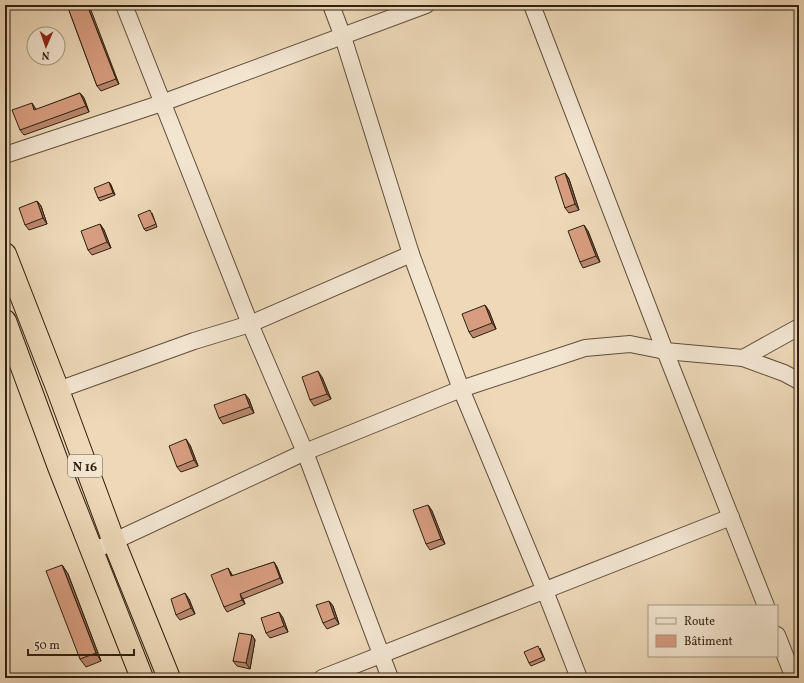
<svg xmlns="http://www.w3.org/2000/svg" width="804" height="683" viewBox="0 0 804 683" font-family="Vollkorn,serif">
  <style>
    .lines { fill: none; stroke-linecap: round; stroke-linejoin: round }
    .minor-casing { stroke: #5f4e3b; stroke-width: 18 }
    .highway-casing { stroke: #302011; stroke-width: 24 }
    .minor { stroke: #f3e6d1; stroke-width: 16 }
    .highway { stroke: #edd8b8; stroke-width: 22 }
    .wall { fill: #b9876e; stroke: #302011 }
    .shaded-wall { fill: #966e5a; stroke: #302011 }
    .building { fill: #d79d80; stroke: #302011 }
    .labels { text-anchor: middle; stroke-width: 3; stroke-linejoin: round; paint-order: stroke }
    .shield { fill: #f3e6d1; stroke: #6a5b4b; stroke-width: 1 }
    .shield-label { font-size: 13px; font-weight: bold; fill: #302011 }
  </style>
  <rect width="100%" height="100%" fill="#edd8b8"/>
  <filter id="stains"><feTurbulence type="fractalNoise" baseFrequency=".005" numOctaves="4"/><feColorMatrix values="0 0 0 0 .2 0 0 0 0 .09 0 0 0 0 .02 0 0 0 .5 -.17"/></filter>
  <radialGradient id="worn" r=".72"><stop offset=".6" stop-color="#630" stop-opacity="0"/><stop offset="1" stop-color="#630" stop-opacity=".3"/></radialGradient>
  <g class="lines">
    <defs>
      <g id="minor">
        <path d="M 124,5 L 250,324 L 305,452 L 390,678"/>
        <path d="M 331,5 L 343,37 L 411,254 L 461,389 L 545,591 L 579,678"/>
        <path d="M 532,5 L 665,351 L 766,606"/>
        <path d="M 5,155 L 162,103 L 426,5"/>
        <path d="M 743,358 L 799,327"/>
        <path d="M 58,390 L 194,341 L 250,324 L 411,254"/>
        <path d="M 93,551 L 305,452 L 461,389 L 585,348 L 630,344 L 665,351 L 743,358 L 784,373 L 799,381"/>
        <path d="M 777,635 L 794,678"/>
        <path d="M 322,678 L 731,517"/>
      </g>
      <g id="highway">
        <path d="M 5,254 L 58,390 L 114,542 L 169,678"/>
        <path d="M 5,321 L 59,467 L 142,678"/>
      </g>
    </defs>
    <use href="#minor" class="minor-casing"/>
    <use href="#highway" class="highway-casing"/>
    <use href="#minor" class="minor"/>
    <use href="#highway" class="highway"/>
  </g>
  <g class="wall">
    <path d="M 67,5 L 119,84 L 101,91 L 97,86 Z"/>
    <path d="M 80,93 L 84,98 L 89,112 L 24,135 L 20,130 L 36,109 L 36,110 Z"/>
    <path d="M 565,173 L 569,179 L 579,210 L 569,213 L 565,208 Z"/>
    <path d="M 109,182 L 111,185 L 115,195 L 100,201 L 98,198 Z"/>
    <path d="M 37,201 L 41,206 L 47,224 L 29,230 L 25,225 Z"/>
    <path d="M 152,213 L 157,227 L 146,231 L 144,229 Z"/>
    <path d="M 100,224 L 104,230 L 111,248 L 92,255 L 88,250 Z"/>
    <path d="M 588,231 L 600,262 L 583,268 L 580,262 Z"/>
    <path d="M 485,305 L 489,311 L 496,329 L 473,338 L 469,332 Z"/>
    <path d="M 322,377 L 331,399 L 314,406 L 310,400 Z"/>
    <path d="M 249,399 L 254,413 L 223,424 L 219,418 Z"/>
    <path d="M 190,445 L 198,466 L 181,472 L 177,467 Z"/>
    <path d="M 428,505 L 432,511 L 445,544 L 430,550 L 426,544 Z"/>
    <path d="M 274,562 L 277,567 L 283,583 L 243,599 L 245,604 L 227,612 L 224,607 L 228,568 L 231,573 L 233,576 Z"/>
    <path d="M 62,565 L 68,574 L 101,661 L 86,667 L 80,659 Z"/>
    <path d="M 189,599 L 195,614 L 180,620 L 176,615 Z"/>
    <path d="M 329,601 L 333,606 L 339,624 L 327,629 L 323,623 Z"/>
    <path d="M 279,612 L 283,618 L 288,632 L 270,638 L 266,633 Z"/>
    <path d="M 252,635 L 255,640 L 250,669 L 237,666 L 233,661 Z"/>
    <path d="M 540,648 L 545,660 L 531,666 L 529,663 Z"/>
  </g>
  <g class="shaded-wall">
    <path d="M 87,5 L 89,5 L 119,84 L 116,79 Z"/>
    <path d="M 80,93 L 84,98 L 89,112 L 86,106 Z"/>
    <path d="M 32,103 L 36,109 L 38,116 L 34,110 Z"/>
    <path d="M 565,173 L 569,179 L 579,210 L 575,204 Z"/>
    <path d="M 109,182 L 111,185 L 115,195 L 113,193 Z"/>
    <path d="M 37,201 L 41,206 L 47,224 L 43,218 Z"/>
    <path d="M 100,224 L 104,230 L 111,248 L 107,242 Z"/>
    <path d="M 584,225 L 588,231 L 600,262 L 596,256 Z"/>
    <path d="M 485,305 L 489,311 L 496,329 L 492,323 Z"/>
    <path d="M 318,371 L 322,377 L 331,399 L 327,394 Z"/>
    <path d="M 245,394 L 249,399 L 254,413 L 250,407 Z"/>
    <path d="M 186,439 L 190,445 L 198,466 L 194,460 Z"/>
    <path d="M 428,505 L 432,511 L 445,544 L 441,539 Z"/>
    <path d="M 274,562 L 277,567 L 283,583 L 280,578 Z"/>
    <path d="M 62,565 L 68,574 L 101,661 L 96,653 Z"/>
    <path d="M 228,568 L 231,573 L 234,581 L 231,576 Z"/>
    <path d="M 185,593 L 189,599 L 195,614 L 191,608 Z"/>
    <path d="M 240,594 L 243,599 L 245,604 L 242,600 Z"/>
    <path d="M 329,601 L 333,606 L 339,624 L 335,618 Z"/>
    <path d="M 279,612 L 283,618 L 288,632 L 284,626 Z"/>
    <path d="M 252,635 L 255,640 L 250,669 L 246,663 Z"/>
  </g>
  <g class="building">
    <path d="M 67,5 L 87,5 L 116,79 L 97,86 Z"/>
    <path d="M 80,93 L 86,106 L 20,130 L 12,110 L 32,103 L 34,110 Z"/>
    <path d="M 565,173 L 575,204 L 565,208 L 555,177 Z"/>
    <path d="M 109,182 L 113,193 L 98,198 L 94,188 Z"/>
    <path d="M 37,201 L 43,218 L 25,225 L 19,208 Z"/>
    <path d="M 150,210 L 156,224 L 144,229 L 138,215 Z"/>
    <path d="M 100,224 L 107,242 L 88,250 L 81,231 Z"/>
    <path d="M 584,225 L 596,256 L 580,262 L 568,231 Z"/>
    <path d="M 485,305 L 492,323 L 469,332 L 462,314 Z"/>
    <path d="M 318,371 L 327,394 L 310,400 L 302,377 Z"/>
    <path d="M 245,394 L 250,407 L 219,418 L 214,405 Z"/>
    <path d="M 186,439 L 194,460 L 177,467 L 169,446 Z"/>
    <path d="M 428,505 L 441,539 L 426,544 L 413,510 Z"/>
    <path d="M 274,562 L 280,578 L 240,594 L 242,600 L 224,607 L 211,575 L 228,568 L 231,576 Z"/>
    <path d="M 62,565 L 96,653 L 80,659 L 46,571 Z"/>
    <path d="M 185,593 L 191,608 L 176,615 L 171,599 Z"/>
    <path d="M 329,601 L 335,618 L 323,623 L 316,605 Z"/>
    <path d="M 279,612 L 284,626 L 266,633 L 261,618 Z"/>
    <path d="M 239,633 L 252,635 L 246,663 L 233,661 Z"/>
    <path d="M 538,646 L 543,657 L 529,663 L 524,652 Z"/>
  </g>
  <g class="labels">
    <rect class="shield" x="68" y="455" width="34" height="22" rx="3"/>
    <g class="shield-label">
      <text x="85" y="471">N 16</text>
    </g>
  </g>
  <rect width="804" height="683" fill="none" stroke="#edd8b8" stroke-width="20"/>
  <rect x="6" y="6" width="792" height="671" fill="none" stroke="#302011" stroke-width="2"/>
  <rect x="10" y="10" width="784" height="663" fill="none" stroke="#302011"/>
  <rect x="648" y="605" width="130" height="52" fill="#f3e6d1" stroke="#a59784"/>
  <rect x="656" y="618" width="20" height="6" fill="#f3e6d1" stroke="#a59784"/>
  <text x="684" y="625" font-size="12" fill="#302011">Route</text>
  <rect x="656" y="635" width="20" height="12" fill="#d79d80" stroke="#a59784"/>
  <text x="684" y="645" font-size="12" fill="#302011">Bâtiment</text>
  <g transform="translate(46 46) rotate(182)"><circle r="19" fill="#f3e6d1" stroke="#a59784"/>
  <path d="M0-3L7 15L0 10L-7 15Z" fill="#8f2418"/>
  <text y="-6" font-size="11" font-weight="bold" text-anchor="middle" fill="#302011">N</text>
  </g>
  <path d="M28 649v6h106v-6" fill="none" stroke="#302011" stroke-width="2"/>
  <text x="34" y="649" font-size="12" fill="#302011" stroke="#f3e6d1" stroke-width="3" paint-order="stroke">50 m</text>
  <rect width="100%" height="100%" filter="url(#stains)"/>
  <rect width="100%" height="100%" fill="url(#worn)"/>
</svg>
